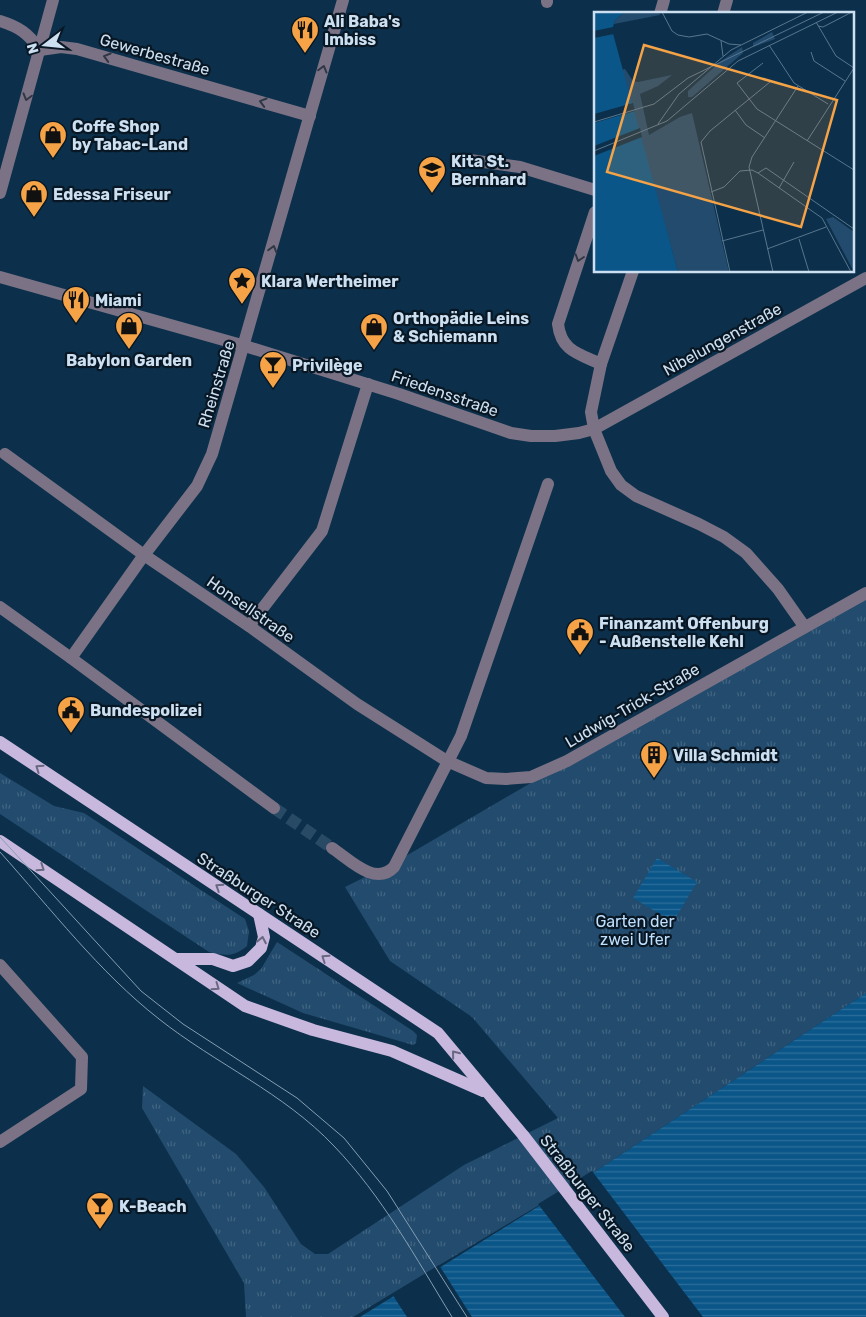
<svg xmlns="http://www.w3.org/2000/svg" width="866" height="1317" viewBox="0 0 866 1317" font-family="Rubik,sans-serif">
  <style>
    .grass { fill: url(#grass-tufts) }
    .water { fill: url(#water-rules) }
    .pier { fill: #0c304b }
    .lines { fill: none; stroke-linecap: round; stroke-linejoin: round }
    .minor-tunnel { stroke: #294a64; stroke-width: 12; stroke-dasharray: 12 6; stroke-linecap: butt }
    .minor { stroke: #7b7385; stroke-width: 12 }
    .major { stroke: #c9b8dd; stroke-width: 12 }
    .tram { stroke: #859eb3; stroke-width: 1 }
    .oneway { stroke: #303745 }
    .oneway2 { stroke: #686880 }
    .labels { text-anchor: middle; stroke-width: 4.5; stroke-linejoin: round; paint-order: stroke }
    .poi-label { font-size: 16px; font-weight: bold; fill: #cde0f2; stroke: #081723; text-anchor: start }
    .street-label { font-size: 16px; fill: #cde0f2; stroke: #081723 }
    .park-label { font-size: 16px; fill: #bedffd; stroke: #081723 }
    .inset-road { fill: none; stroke: #59768e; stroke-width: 1 }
    .view { fill: #f5a346; fill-opacity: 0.15; stroke: #f5a346; stroke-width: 2.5 }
    .inset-edge { fill: none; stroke: #cde0f2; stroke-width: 2.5 }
  </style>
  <defs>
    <pattern id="grass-tufts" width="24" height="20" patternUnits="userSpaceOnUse" patternTransform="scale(1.25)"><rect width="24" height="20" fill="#224b6d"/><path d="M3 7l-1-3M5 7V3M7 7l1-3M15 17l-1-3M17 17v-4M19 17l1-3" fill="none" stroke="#416582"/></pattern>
    <pattern id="water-rules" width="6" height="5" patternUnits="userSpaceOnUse" patternTransform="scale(1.25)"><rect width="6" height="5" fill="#0b5689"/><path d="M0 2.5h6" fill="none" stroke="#2d6e9a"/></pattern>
  </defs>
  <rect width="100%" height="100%" fill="#0c304b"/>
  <g class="grass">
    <path d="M 866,587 L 866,993 L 599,1169 L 353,1317 L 246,1317 L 244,1283 L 142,1108 L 143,1086 L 236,1154 L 264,1187 L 301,1244 L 315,1254 L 328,1254 L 464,1165 L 558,1118 L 472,1017 L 390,961 L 345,887 L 399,860 Z"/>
    <path d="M 0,773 L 54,806 L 84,813 L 245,919 L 249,931 L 247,946 C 234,957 226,956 209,952 L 0,814 Z"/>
    <path d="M 277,942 L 413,1031 L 417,1035 L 416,1043 L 413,1045 L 303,1013 L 237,983 L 254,975 L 261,969 Z"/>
  </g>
  <g class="water">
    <path d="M 657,858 L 697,882 L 673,922 L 633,898 Z"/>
    <path d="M 866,993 L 866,1317 L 360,1317 L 599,1169 Z"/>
  </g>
  <g class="pier">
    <path d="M 592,1171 L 703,1317 L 625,1317 L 538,1204 Z"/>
    <path d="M 439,1265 L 472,1317 L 407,1317 L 392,1294 Z"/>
  </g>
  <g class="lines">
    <path class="minor-tunnel" d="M 274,808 L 332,848"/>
    <g class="minor">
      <path d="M 547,2 L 547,0"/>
      <path d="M 660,14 L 664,0"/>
      <path d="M 723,14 L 727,0"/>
      <path d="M 0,21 C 19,27 28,33 40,50"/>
      <path d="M 40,50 L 61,47 L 77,49 L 310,116"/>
      <path d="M 470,160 L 520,167 L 595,190"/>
      <path d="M 0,193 L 53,0"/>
      <path d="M 595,212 L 558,324 C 561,351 579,354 601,364"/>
      <path d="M 633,271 L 601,364 L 591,412 L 594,429 L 611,471 L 621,485 L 636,496 L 699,524 L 724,537 L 746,553 L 778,589 L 804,626"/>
      <path d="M 0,277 L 245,346 L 399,394 L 511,433 L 531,436 L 555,436 L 579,433 L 594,429 L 866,278"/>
      <path d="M 5,454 L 144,555 L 249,626 L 357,704 L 447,761 L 486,778 L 506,779 L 531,777 L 567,761 L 866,593"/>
      <path d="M 0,607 L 71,658 L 144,555 L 197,486 L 212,454 L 343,0"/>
      <path d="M 249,626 L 322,531 L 368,384"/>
      <path d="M 71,658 L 274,808"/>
      <path d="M 332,848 C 349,859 375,887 394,867 L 461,736 L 548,484"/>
      <path d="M 0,965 L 82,1057 L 81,1089 L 0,1142"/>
    </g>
    <g class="major">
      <path d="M 0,742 L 438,1033 L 523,1135 L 663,1317"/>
      <path d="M 0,841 L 245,1006 L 313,1030 L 392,1051 L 483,1091"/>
      <path d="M 176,959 L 213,959 L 233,966 L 248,961 L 261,948 L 264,937 L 259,914"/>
    </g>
    <g class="tram">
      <path d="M 0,837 L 141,991 L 183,1024 L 297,1098 L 344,1138 L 387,1191 L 467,1317"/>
      <path d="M 0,852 C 51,909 99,972 159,1019 C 216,1064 284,1093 334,1146 C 382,1196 416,1258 452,1317"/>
    </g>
  </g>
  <defs><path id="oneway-chevron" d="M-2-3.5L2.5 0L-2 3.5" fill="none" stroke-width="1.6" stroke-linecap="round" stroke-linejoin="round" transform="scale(1.25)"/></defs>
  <g class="oneway">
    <use href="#oneway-chevron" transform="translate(107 57) rotate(-164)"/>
    <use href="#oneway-chevron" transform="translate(323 69) rotate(-74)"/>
    <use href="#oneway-chevron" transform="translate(27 97) rotate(106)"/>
    <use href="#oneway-chevron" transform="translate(263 102) rotate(-164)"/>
    <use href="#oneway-chevron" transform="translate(273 249) rotate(-74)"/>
    <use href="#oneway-chevron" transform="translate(579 258) rotate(108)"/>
  </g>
  <g class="oneway2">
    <use href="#oneway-chevron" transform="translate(39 768) rotate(-145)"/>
    <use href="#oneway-chevron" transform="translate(41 868) rotate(34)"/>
    <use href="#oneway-chevron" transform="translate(219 887) rotate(-147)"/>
    <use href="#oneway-chevron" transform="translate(262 940) rotate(-79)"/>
    <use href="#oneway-chevron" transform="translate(325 958) rotate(-146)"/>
    <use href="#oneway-chevron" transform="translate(216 987) rotate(35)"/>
    <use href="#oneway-chevron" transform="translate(455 1054) rotate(-129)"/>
  </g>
  <defs>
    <symbol id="restaurant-pin" viewBox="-11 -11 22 30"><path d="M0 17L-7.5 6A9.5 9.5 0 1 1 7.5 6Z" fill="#f5a346" stroke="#081723"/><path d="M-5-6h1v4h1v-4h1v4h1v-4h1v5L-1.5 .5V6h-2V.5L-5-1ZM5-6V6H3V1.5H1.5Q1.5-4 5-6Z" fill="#111"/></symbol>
    <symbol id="shop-pin" viewBox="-11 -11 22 30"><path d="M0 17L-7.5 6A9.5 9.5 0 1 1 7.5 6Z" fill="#f5a346" stroke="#081723"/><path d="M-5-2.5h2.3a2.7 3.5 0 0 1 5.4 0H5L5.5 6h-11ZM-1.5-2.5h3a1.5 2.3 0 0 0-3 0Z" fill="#111"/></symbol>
    <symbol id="school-pin" viewBox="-11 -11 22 30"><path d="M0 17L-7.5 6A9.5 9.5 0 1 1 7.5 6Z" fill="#f5a346" stroke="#081723"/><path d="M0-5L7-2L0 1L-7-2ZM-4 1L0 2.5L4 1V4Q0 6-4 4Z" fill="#111"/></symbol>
    <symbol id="sight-pin" viewBox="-11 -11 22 30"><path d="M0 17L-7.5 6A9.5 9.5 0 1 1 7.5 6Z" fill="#f5a346" stroke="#081723"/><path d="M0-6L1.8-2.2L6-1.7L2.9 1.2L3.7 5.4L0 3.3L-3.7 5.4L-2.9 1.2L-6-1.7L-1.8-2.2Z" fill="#111"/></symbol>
    <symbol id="bar-pin" viewBox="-11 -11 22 30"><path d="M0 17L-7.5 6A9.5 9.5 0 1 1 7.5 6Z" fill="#f5a346" stroke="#081723"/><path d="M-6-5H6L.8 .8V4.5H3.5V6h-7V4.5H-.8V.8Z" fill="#111"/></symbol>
    <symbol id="civic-pin" viewBox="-11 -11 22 30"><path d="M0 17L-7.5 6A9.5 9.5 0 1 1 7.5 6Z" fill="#f5a346" stroke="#081723"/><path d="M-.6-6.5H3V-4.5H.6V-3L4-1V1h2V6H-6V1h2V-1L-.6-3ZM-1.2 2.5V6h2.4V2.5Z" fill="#111"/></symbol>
    <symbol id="building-pin" viewBox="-11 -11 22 30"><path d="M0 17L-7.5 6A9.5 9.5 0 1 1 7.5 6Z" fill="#f5a346" stroke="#081723"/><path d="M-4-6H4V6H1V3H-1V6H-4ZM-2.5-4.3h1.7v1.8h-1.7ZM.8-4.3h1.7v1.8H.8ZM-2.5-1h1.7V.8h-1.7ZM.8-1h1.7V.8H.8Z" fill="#111"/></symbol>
  </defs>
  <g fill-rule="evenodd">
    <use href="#restaurant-pin" x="289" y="14" width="32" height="43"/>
    <use href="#shop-pin" x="37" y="119" width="32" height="43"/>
    <use href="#school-pin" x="416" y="154" width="32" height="43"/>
    <use href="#shop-pin" x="18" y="178" width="32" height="43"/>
    <use href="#sight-pin" x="226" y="265" width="32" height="43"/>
    <use href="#restaurant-pin" x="60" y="284" width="32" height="43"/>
    <use href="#shop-pin" x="113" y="310" width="32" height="43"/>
    <use href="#shop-pin" x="358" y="311" width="32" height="43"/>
    <use href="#bar-pin" x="257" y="349" width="32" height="43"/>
    <use href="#civic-pin" x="564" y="616" width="32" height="43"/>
    <use href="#civic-pin" x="55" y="694" width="32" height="43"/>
    <use href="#building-pin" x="638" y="739" width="32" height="43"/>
    <use href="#bar-pin" x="84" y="1190" width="32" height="43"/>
  </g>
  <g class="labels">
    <g class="poi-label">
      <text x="324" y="27">Ali Baba's<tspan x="324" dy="18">Imbiss</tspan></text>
      <text x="72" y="132">Coffe Shop<tspan x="72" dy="18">by Tabac-Land</tspan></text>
      <text x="451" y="167">Kita St.<tspan x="451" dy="18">Bernhard</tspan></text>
      <text x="53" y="200">Edessa Friseur</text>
      <text x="261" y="287">Klara Wertheimer</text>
      <text x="95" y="306">Miami</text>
      <text x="393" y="324">Orthopädie Leins<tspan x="393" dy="18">&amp; Schiemann</tspan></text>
      <text x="129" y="366" text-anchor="middle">Babylon Garden</text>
      <text x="292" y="371">Privilège</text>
      <text x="599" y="629">Finanzamt Offenburg<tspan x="599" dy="18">- Außenstelle Kehl</tspan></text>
      <text x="90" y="716">Bundespolizei</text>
      <text x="673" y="761">Villa Schmidt</text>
      <text x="119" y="1212">K-Beach</text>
    </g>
    <g class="street-label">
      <text transform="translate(155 54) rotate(16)" y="6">Gewerbestraße</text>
      <text transform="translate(722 339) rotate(-29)" y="6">Nibelungenstraße</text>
      <text transform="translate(216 384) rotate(-73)" y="6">Rheinstraße</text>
      <text transform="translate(445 393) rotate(19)" y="6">Friedensstraße</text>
      <text transform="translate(251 609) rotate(35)" y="6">Honsellstraße</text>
      <text transform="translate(632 705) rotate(-30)" y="6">Ludwig-Trick-Straße</text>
      <text transform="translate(259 895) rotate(33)" y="6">Straßburger Straße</text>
      <text transform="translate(588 1193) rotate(52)" y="6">Straßburger Straße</text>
    </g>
    <g class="park-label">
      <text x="635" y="927">Garten der<tspan x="635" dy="18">zwei Ufer</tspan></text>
    </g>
  </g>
  <g transform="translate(594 12)">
    <rect width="260" height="260" fill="#0c304b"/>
    <path d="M 31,0 L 65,0 L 66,3 L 20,12 L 21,8 ZM 178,20 L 181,27 L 159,35 L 159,31 ZM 148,35 L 149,41 L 98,85 L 94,85 L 94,79 L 127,49 ZM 31,57 L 39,69 L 44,70 L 78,63 L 64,74 L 46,82 L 55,123 L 86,105 L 98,101 L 135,260 L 84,260 L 27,58 ZM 239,205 L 260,220 L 260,260 L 232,207 Z" fill="#224b6d"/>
    <path d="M 0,0 L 31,0 L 21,8 L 18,18 L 84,260 L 0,260 Z" fill="#0b5689"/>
    <path d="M 19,15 L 20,22 L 0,26 L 0,19 ZM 39,91 L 41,99 L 0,111 L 0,102 ZM 46,116 L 48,125 L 0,144 L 0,134 Z" fill="#0c304b"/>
    <path class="inset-road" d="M 68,0 L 78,19 L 84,23 L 95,25 L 113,22 L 135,32 L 147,33M 222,10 L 242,44 L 260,56M 224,14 L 229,15 L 258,0M 127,29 L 129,44M 175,33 L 200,71 L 234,92M 217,40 L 220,49 L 251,69M 169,51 L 143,71 L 163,97 L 260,158M 141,98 L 152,113 L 171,126M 0,110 L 60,92 L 94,66 L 230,0M 64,112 L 85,82 L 137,38 L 214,0M 213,129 L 260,56M 0,139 L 73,109 L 144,49 L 244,0M 164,161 L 172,156 L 260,217M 185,176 L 200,150M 117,180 L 130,175 L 146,159 L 158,158 L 164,161 L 228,206 L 257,260M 205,227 L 215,260M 128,229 L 169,218M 173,237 L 232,215M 136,260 L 107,130 L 116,119 L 176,70M 179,260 L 155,155 L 158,145 L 204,74"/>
    <path class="view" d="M 50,33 L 243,88 L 207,215 L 13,160 Z"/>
    <rect width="260" height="260" class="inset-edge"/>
  </g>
  <g transform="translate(45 45) rotate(254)" stroke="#081723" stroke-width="4" paint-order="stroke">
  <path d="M0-4L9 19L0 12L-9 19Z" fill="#cde0f2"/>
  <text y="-8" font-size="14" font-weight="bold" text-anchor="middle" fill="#cde0f2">N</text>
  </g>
</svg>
